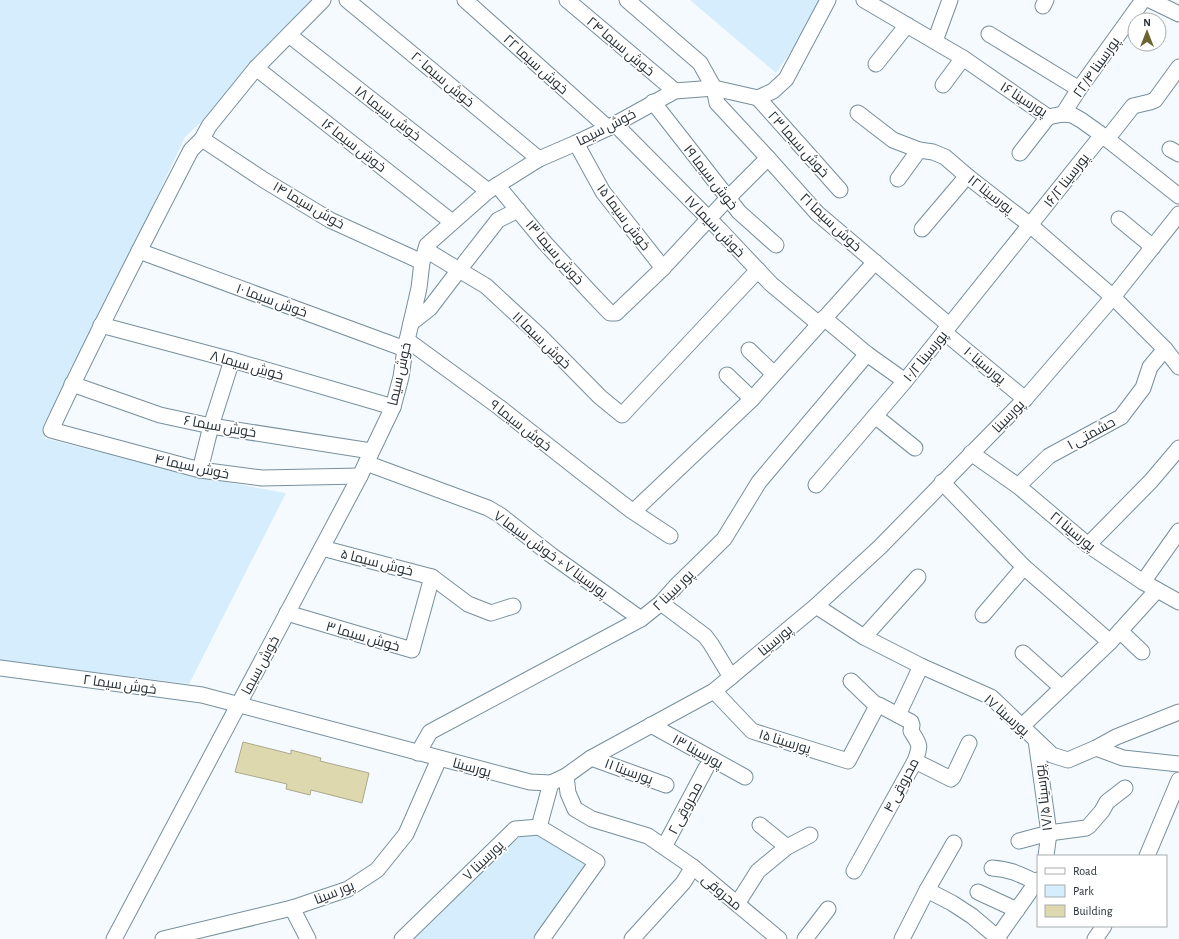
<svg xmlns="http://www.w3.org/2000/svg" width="1179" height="939" viewBox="0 0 1179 939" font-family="'Alegreya Sans',Cairo,sans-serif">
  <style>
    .green { fill: #d5edfc }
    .building { fill: #ded8ae; stroke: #aca890 }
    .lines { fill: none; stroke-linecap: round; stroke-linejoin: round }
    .minor-casing { stroke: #778f9d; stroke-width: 17 }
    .minor { stroke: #fff; stroke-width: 15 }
    .labels { text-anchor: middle; stroke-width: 3.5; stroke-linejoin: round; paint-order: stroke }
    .street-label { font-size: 14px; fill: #252f35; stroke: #fff }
  </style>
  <rect width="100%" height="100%" fill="#f4fafd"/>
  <g class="green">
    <path d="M 0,0 L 331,0 L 185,137 L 44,438 L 198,477 L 286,493 L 189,684 L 0,660 Z"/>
    <path d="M 690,0 L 819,0 L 808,27 L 776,73 Z"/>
    <path d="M 525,833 L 546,834 L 589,865 L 533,939 L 412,939 L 505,849 Z"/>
  </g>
  <path class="building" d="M 243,742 L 291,754 L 291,750 L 321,758 L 320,761 L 369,773 L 362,803 L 311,790 L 310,795 L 286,789 L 287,784 L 235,772 Z"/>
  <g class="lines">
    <defs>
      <g id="minor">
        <path d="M 323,0 L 256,68 L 209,126 L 202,139 L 191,150 C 143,243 95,335 51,430 L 200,470 L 262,478 L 360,476"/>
        <path d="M 347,0 L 539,159"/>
        <path d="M 465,0 L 608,128"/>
        <path d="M 567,0 L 675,91"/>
        <path d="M 627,0 L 700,63 L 714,88 L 717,103 L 768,158 L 817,213 L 949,325"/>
        <path d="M 864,0 L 963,58 L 1048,117 L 1063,114 L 1072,115 L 1081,120 L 1102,135 L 1179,196"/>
        <path d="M 1150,0 L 1179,14"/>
        <path d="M 1043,6 L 1046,0"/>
        <path d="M 989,34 L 1079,89"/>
        <path d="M 289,35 L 488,191"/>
        <path d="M 935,41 L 950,0"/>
        <path d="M 876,64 L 907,25"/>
        <path d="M 256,68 L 452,222"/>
        <path d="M 943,85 L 963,58"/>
        <path d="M 758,98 L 840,190"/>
        <path d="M 653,102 L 739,212 L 776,245"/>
        <path d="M 858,113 L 893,140 L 919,150 L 933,152 L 945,157 L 967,176 L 1030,225 L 1113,297 L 1165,349 L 1179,367"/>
        <path d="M 1063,114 L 1079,89 L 1143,0"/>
        <path d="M 615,124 L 720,230 L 771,284 L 819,324"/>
        <path d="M 202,139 L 264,180 L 330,220 L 422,262"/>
        <path d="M 1107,139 L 1133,106 L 1150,102 L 1155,100 L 1179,67"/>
        <path d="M 576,143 L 603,192 L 663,268"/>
        <path d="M 1170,149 L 1179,154"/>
        <path d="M 1020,153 L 1048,117"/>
        <path d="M 898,179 L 919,150"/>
        <path d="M 497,185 L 545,243 L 589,291 L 610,313 L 616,313 L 663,268 L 728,198 L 768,158"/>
        <path d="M 1119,219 L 1153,247"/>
        <path d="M 922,229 L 967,176"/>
        <path d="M 426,250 L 459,270 L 498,220 L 518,210"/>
        <path d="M 139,251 L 405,349"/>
        <path d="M 824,318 L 867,354 L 905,381"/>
        <path d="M 411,323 L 430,308 L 459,270 L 486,286 L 540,336 L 600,397 L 622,415 L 758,270"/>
        <path d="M 101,325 L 232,360 L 393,407"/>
        <path d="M 944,332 L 1025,399"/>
        <path d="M 407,340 L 499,407 L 584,474 L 632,511 L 670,536"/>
        <path d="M 749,350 L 774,374"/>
        <path d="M 727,375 L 752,399"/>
        <path d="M 72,384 L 160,415 L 211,426 L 371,451"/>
        <path d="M 875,416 L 915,448"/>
        <path d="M 971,453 L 1018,486 L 1088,545 L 1143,582 L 1179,602"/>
        <path d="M 366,463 L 488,508 L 500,515 L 551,555 L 641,619"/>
        <path d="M 200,470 L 211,426 L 232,360"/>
        <path d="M 942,482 L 1024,567 L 1110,642"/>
        <path d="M 816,485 L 905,381 L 1102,135"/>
        <path d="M 1018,486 L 1049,456 L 1121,417 L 1143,388 L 1150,367 L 1165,349"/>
        <path d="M 634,511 L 752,399 L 875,262"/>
        <path d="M 1088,545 L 1151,481 L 1179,448"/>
        <path d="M 322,548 L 432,577 L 468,604 L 491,613 L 513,606"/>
        <path d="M 1143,582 L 1179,531"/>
        <path d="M 661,603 L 705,636 L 711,644 L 731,677"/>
        <path d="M 816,606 L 864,637 L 921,666 L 991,697 L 1052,755 L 1068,760 L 1096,748 L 1116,737 L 1179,712"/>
        <path d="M 287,613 L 412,650 L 432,577"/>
        <path d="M 983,615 L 1024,567"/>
        <path d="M 1120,631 L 1142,652"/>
        <path d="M 864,637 L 918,577"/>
        <path d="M 1023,653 L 1062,688"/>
        <path d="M 0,668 L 202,695 L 530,782 L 551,783 L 566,776 L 591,758 L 714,691 L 816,606 L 880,547 L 1025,399 L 1113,297 L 1179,214"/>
        <path d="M 851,681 L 877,706"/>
        <path d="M 714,691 L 752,731 L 848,761 L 877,706 L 879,705 L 911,722 L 912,725 L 911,731 C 920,745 921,745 915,761 L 854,871"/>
        <path d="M 898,715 L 921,666"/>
        <path d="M 651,725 L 745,777"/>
        <path d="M 1021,727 L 1110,642 L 1157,590"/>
        <path d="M 1036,740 L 1049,833 L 1046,856"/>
        <path d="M 1096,748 L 1123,758 L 1179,764"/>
        <path d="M 418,753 L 430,732 L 641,619 L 661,603 L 677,585 L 724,539 L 759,482 L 867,354"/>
        <path d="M 591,758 L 666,785"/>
        <path d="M 915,761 L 951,779 L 953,777 L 969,743"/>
        <path d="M 566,776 L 568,793 L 575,809 L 592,819 L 648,836 L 693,867 L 779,939"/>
        <path d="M 760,825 L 787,847"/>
        <path d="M 539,827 L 597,862 L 542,939"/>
        <path d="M 539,827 L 551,783"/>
        <path d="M 1019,841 L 1049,833 L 1086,828 L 1089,826 L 1102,811 L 1107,802 L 1125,788"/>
        <path d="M 664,847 L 706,768"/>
        <path d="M 1147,856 L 1179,780"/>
        <path d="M 992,868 C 1011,869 1021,875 1038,883"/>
        <path d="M 927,890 L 952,903 L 972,916 L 999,939"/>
        <path d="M 978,892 L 1017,910"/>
        <path d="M 737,904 L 758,871 L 787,847 L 810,835"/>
        <path d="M 292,908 L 308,939"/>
        <path d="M 997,938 L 1038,880"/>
        <path d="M 114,939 L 360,476 L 393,407 L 401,377 L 405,349 L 419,288 L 422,262 L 427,245 L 488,191 L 539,159 L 576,143 L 608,128 L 675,91 L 714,88 L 758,98 L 773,91 L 786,79 L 828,0"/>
        <path d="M 163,939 L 292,908 L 348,889 L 377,870 L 406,834 L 439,759"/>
        <path d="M 402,939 L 515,829 L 539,827"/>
        <path d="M 632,939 L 683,883 L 693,867"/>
        <path d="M 805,939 L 828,909"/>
        <path d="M 902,939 L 927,890 L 954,843"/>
        <path d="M 1095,939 L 1104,926"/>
      </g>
    </defs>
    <use href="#minor" class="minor-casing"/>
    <use href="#minor" class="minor"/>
  </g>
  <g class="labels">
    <g class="street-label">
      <text transform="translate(621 46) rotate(40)" y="5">خوش سیما ۲۴</text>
      <text transform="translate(536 64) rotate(42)" y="5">خوش سیما ۲۲</text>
      <text transform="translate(1096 67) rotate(-55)" y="5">پورسینا ۲۲/۴</text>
      <text transform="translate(443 79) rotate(40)" y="5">خوش سیما ۲۰</text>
      <text transform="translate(1024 99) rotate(32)" y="5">پورسینا ۱۶</text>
      <text transform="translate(388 113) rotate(38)" y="5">خوش سیما ۱۸</text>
      <text transform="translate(606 127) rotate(-27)" y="5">خوش سیما</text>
      <text transform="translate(799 144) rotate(48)" y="5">خوش سیما ۲۳</text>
      <text transform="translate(354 145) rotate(38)" y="5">خوش سیما ۱۶</text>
      <text transform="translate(711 177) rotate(52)" y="5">خوش سیما ۱۹</text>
      <text transform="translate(1066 180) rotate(-52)" y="5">پورسینا ۱۶/۲</text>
      <text transform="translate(991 194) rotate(38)" y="5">پورسینا ۱۲</text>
      <text transform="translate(309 205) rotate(30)" y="5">خوش سیما ۱۴</text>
      <text transform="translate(624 217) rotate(53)" y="5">خوش سیما ۱۵</text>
      <text transform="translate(831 222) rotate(43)" y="5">خوش سیما ۲۱</text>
      <text transform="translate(715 226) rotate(46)" y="5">خوش سیما ۱۷</text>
      <text transform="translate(555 252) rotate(49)" y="5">خوش سیما ۱۳</text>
      <text transform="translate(272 300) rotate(20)" y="5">خوش سیما ۱۰</text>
      <text transform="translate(542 340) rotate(44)" y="5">خوش سیما ۱۱</text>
      <text transform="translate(925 356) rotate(-51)" y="5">پورسینا ۱۰/۲</text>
      <text transform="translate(247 365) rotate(16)" y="5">خوش سیما ۸</text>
      <text transform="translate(985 365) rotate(40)" y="5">پورسینا ۱۰</text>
      <text transform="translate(399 374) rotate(-77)" y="5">خوش سیما</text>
      <text transform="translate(1008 416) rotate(-46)" y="5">پورسینا</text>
      <text transform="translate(521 425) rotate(38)" y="5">خوش سیما ۹</text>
      <text transform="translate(220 426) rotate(10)" y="5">خوش سیما ۶</text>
      <text transform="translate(1091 433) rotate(-29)" y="5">حشمتی ۱</text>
      <text transform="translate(192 466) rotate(12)" y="5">خوش سیما ۴</text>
      <text transform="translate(1073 531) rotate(39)" y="5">پورسینا ۲۱</text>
      <text transform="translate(551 554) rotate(36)" y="5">پورسینا ۷ + خوش سیما ۷</text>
      <text transform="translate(377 562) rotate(14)" y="5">خوش سیما ۵</text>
      <text transform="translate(673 590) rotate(-45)" y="5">پور سینا ۲</text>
      <text transform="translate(363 636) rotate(16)" y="5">خوش سیما ۳</text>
      <text transform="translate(775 640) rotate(-40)" y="5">پورسینا</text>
      <text transform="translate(260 665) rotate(-62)" y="5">خوش سیما</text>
      <text transform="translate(120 684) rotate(8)" y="5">خوش سیما ۲</text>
      <text transform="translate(1007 715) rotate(41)" y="5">پورسینا ۱۷</text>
      <text transform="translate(785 741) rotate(17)" y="5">پورسینا ۱۵</text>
      <text transform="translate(698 751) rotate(29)" y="5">پورسینا ۱۳</text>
      <text transform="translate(472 767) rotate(15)" y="5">پورسینا</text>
      <text transform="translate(629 771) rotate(20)" y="5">پورسینا ۱۱</text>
      <text transform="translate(901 785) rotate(-62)" y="5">محروقی ۴</text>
      <text transform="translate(1043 798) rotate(-97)" y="5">پورسینا ۱۷/۵</text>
      <text transform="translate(685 808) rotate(-62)" y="5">محروقی ۲</text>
      <text transform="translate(483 860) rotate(-44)" y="5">پورسینا ۷</text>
      <text transform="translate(334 892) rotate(-22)" y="5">پور سینا</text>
      <text transform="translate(722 892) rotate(40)" y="5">محروقی</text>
    </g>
  </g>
  <rect x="1037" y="855" width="130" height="72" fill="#ffffff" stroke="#a8acae"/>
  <rect x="1045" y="868" width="20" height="6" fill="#ffffff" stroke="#a8acae"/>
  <text x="1073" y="875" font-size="12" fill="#252f35">Road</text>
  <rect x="1045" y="885" width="20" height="12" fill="#d5edfc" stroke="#a8acae"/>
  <text x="1073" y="895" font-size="12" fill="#252f35">Park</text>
  <rect x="1045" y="905" width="20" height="12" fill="#ded8ae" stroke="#a8acae"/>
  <text x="1073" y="915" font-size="12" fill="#252f35">Building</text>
  <g transform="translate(1147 32)"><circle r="19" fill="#ffffff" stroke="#a8acae"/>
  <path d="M0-3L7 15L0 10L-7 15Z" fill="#6c6430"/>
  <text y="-6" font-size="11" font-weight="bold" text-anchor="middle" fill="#252f35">N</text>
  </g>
</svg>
